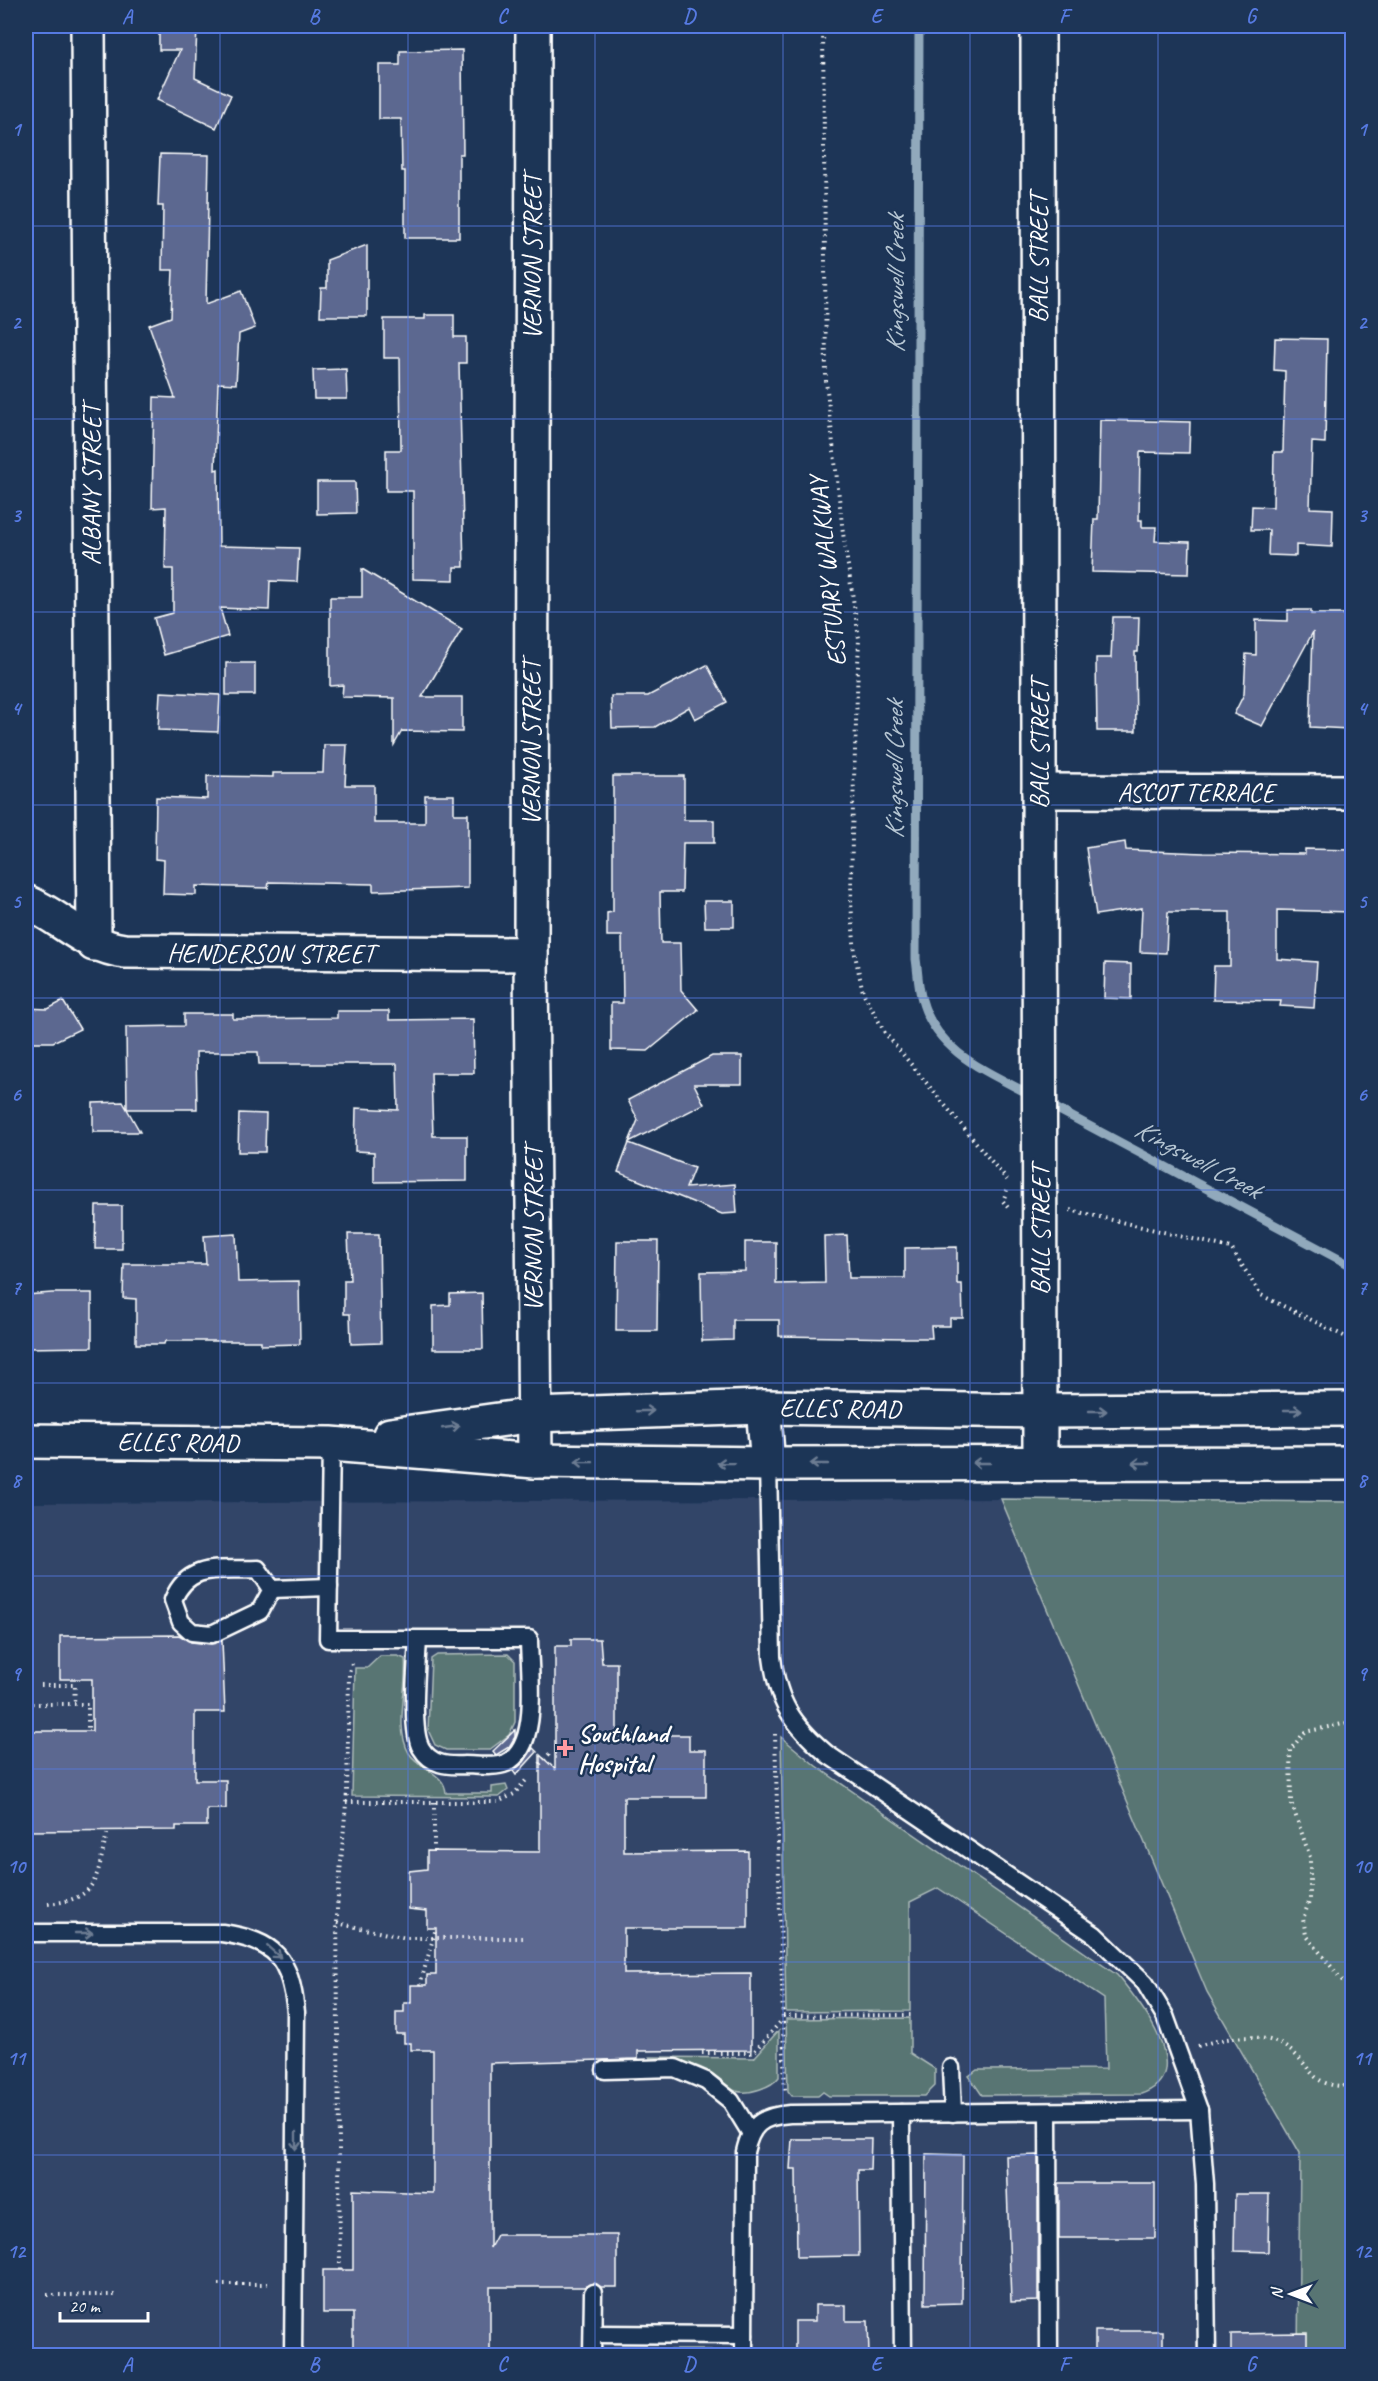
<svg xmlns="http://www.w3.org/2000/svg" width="1378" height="2381" viewBox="0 0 1378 2381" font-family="Caveat,sans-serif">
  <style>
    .built { fill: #304468 }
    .green { fill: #587573; stroke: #acbab9; stroke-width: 1.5 }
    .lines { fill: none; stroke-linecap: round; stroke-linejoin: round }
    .stream { stroke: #91a9bc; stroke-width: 9 }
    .building { fill: #5b6890; stroke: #fff; stroke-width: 1.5 }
    .lane-casing { stroke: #fff; stroke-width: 21 }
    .street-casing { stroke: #fff; stroke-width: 38 }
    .secondary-casing { stroke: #fff; stroke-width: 38 }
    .path { stroke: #fff; stroke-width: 4; stroke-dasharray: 1.5 4.5; stroke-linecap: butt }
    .lane { stroke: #1d3557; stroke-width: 16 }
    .street { stroke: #1d3557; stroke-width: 33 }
    .secondary { stroke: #1d3557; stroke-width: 33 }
    .oneway { stroke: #6c7c92 }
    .grid { fill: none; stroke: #567ae2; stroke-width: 1.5; stroke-opacity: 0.55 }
    .poi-dot { fill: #ff9aa2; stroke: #1d3557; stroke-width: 2 }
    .labels { text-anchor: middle; stroke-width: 5; stroke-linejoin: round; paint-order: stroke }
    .street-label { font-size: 26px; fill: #fff; stroke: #1d3557 }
    .poi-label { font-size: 26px; font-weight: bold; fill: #fff; stroke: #1d3557; text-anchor: start }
    .water-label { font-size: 27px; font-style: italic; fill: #b5c5d2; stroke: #1d3557 }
    .neatline { fill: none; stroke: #567ae2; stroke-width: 2 }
    .grid-label { font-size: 20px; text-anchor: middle; font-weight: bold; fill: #567ae2 }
  </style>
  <rect width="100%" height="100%" fill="#1d3557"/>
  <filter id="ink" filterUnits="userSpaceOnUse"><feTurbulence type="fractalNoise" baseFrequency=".0167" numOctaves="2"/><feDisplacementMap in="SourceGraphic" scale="12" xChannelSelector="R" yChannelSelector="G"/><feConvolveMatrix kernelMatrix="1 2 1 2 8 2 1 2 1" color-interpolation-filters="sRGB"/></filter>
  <g filter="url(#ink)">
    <path class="built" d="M 1001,1499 L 1207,1992 L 1300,2153 L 1298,2355 L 26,2355 L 26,1503 Z"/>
    <g class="green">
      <path d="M 1001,1499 L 1352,1502 L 1352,2355 L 1298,2355 L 1300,2153 L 1207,1992 Z"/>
      <path d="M 508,1654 L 515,1661 L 515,1722 L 509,1735 L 489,1750 L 446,1750 L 435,1745 L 428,1730 L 431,1659 L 437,1655 Z"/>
      <path d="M 380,1656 L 398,1656 L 405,1659 C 408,1688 394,1727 409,1753 C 419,1769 445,1773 446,1793 L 492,1793 L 492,1787 L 506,1785 L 508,1790 L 499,1797 L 352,1796 L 355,1668 L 367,1668 Z"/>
      <path d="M 781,1737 L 816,1766 L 1117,1975 C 1138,2000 1199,2075 1141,2094 L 982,2095 L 969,2076 L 977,2070 L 1106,2069 L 1104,1999 L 938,1888 L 910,1902 L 910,2011 L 786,2012 Z"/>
      <path d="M 910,2018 L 910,2053 L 935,2069 L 935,2086 L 925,2096 L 829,2096 L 823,2092 L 818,2096 L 792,2096 L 788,2091 L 786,2019 Z"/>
      <path d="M 779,2030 L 779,2077 C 772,2087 749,2095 736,2091 C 730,2089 723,2081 717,2077 C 697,2063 675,2058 650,2060 L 650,2057 L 754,2058 Z"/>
      <path d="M 613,2350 L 651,2350 L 655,2355 L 606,2355 Z"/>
      <path d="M 664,2350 L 711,2350 L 716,2355 L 656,2355 Z"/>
    </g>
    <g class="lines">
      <g class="stream">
        <path d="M 919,26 L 916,959 C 918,972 918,987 922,1000 C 936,1052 988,1072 1031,1095"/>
        <path d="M 1046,1103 L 1352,1266"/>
      </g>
    </g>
    <g class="building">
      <path d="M 159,26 L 197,26 L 195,78 L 231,95 L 216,128 L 157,100 L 180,50 L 159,50 Z"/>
      <path d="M 462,50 L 463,154 L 459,154 L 459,238 L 405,238 L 405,171 L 402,171 L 401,119 L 379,119 L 379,65 L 400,65 L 400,51 Z"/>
      <path d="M 160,154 L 209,155 L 206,304 L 241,291 L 255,328 L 239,334 L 236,384 L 218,383 L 215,470 L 218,469 L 219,546 L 299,548 L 297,582 L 270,581 L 269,610 L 220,608 L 228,636 L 164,655 L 154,618 L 173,613 L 173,569 L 165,569 L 166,507 L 152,508 L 154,397 L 175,398 L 149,325 L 171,317 L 173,270 L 162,270 L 163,206 L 158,206 Z"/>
      <path d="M 367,245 L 367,316 L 320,316 L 321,288 L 327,288 L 327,260 Z"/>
      <path d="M 425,315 L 454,315 L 454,337 L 466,337 L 466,363 L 459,363 L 464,567 L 454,567 L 454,580 L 413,579 L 413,491 L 386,491 L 386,450 L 401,450 L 400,358 L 384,358 L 384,319 L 425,319 Z"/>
      <path d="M 1275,338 L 1327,339 L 1325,443 L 1312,442 L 1310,508 L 1333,509 L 1332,547 L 1296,545 L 1296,556 L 1268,555 L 1269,530 L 1251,530 L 1252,506 L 1273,507 L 1274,452 L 1283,452 L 1285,371 L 1274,370 Z"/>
      <path d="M 346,369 L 347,399 L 314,399 L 313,370 Z"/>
      <path d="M 1100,420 L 1190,422 L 1189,453 L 1140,452 L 1139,520 L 1142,520 L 1142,527 L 1156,527 L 1155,541 L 1190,542 L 1189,574 L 1092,572 L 1094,519 L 1098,519 Z"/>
      <path d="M 317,482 L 355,482 L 356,513 L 317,514 Z"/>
      <path d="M 362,569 L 462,629 L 422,697 L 462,697 L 462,732 L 402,731 L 394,745 L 394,698 L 342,697 L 343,685 L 330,686 L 330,597 L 362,597 Z"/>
      <path d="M 1288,610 L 1311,610 L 1311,614 L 1344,614 L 1344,663 L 1352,664 L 1349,729 L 1310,727 L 1313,632 L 1262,726 L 1234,714 L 1244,694 L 1246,654 L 1256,655 L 1256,620 L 1288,621 Z"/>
      <path d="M 1113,617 L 1139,617 L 1138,652 L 1135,652 L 1136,731 L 1097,731 L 1096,658 L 1111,658 Z"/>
      <rect x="226" y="663" width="29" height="32"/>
      <path d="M 707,665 L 727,702 L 695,719 L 689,707 L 655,727 L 612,728 L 611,696 L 648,696 Z"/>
      <path d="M 160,692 L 220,695 L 218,732 L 158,730 Z"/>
      <path d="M 324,745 L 347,745 L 345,785 L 374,785 L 374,823 L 425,823 L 425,795 L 454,795 L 454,814 L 468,814 L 468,888 L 373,891 L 373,884 L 269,882 L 268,888 L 196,886 L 196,895 L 163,894 L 164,860 L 155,859 L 156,797 L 207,799 L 207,776 L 273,777 L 273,773 L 323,773 Z"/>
      <path d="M 613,776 L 684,776 L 684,820 L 714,820 L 714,843 L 683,843 L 682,892 L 660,892 L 661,943 L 680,943 L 681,990 L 698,1010 L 648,1051 L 611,1050 L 611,1003 L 623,1003 L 622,936 L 607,936 L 607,913 L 613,912 Z"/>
      <path d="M 1125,842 L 1126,850 L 1204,853 L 1305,854 L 1305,849 L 1353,850 L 1352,912 L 1277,910 L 1277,959 L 1317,962 L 1314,1008 L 1280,1006 L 1281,1001 L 1213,1000 L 1214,966 L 1230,966 L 1230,912 L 1168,912 L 1166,953 L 1140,952 L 1142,908 L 1096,915 L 1086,848 Z"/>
      <path d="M 704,901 L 734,901 L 734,927 L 705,927 Z"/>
      <path d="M 1105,963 L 1131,964 L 1131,999 L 1104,998 Z"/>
      <path d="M 63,1001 L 80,1029 L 53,1042 L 26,1042 L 26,1008 L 48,1009 Z"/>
      <path d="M 337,1011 L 389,1011 L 389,1020 L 473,1019 L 474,1073 L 431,1073 L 433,1136 L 467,1136 L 467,1181 L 374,1182 L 374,1152 L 355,1151 L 356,1108 L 398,1110 L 397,1064 L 259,1064 L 258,1052 L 196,1052 L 197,1109 L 127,1109 L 126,1027 L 184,1026 L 184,1014 L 233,1014 L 233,1019 L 337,1018 Z"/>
      <path d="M 712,1056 L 742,1056 L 742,1084 L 694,1084 L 704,1104 L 629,1142 L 638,1120 L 628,1100 Z"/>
      <path d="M 123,1102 L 140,1132 L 93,1132 L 93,1103 Z"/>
      <path d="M 239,1113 L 266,1114 L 265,1152 L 238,1152 Z"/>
      <path d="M 629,1143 L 694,1168 L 686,1188 L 735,1184 L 737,1213 L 722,1214 L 618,1172 Z"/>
      <path d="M 96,1206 L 122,1206 L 122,1249 L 95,1249 Z"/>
      <path d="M 236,1234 L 238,1282 L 299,1281 L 300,1344 L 261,1345 L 261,1341 L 165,1341 L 164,1344 L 136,1344 L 136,1299 L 123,1298 L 124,1264 L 206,1264 L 204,1236 Z"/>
      <path d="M 348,1234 L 379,1234 L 381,1343 L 351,1344 L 350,1314 L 344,1314 L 344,1280 L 350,1280 Z"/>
      <path d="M 847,1235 L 849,1278 L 905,1278 L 905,1248 L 957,1247 L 957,1284 L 962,1284 L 963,1318 L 950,1318 L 950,1326 L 931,1326 L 932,1338 L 906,1338 L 779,1336 L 779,1320 L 733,1320 L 733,1340 L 702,1341 L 701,1272 L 745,1271 L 745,1242 L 776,1242 L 776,1284 L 825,1283 L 824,1236 Z"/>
      <path d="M 617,1241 L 658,1241 L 657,1331 L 616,1331 Z"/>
      <path d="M 52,1293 L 92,1293 L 92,1347 L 26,1348 L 26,1295 Z"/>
      <path d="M 482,1293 L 483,1349 L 433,1349 L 433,1306 L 450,1305 L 450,1294 Z"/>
      <path d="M 179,1635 L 191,1642 L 211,1644 L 222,1641 L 225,1712 L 195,1712 L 195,1780 L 226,1780 L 226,1809 L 207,1809 L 207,1826 L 176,1826 L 176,1830 L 26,1831 L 26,1731 L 92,1731 L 92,1679 L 60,1679 L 60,1636 Z"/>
      <path d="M 571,1639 L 600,1639 L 602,1663 L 617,1663 L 617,1735 L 689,1735 L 689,1750 L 706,1750 L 706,1797 L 624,1797 L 624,1852 L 748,1851 L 748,1928 L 624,1928 L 624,1974 L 751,1973 L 751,2050 L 638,2051 L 638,2059 L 490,2063 L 490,2248 L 497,2235 L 617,2235 L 617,2287 L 601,2287 L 593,2283 L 584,2287 L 490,2287 L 490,2355 L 353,2355 L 353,2313 L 323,2313 L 323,2270 L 353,2270 L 353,2190 L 433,2193 L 433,2050 L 411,2050 L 411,2043 L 404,2043 L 404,2034 L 396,2034 L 396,2012 L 404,2012 L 404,2003 L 411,2003 L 411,1985 L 427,1985 L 427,1975 L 436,1975 L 436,1928 L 427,1928 L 427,1911 L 409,1909 L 409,1871 L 427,1869 L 427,1851 L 540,1852 L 540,1755 L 555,1769 L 555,1646 L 571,1646 Z"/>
      <path d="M 515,1730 L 515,1737 L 509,1747 L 496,1755 L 493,1751 Z"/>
      <path d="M 533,1748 L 537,1752 L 516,1775 L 513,1771 L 524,1762 Z"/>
      <path d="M 792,2139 L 871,2139 L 870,2170 L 858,2170 L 859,2256 L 797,2257 L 796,2169 L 790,2169 Z"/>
      <path d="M 926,2154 L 963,2155 L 962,2303 L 925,2304 Z"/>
      <path d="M 1038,2155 L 1038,2301 L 1011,2302 L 1006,2156 Z"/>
      <rect x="1059" y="2183" width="96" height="55"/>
      <path d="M 1235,2194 L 1269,2194 L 1268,2252 L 1234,2251 Z"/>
      <path d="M 815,2305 L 846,2305 L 846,2321 L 868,2321 L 869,2355 L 795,2355 L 795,2321 L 815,2321 Z"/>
      <rect x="1095" y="2331" width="68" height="24"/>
      <path d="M 1307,2333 L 1307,2355 L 1231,2355 L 1231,2334 Z"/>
    </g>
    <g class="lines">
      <defs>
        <g id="lane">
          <path d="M 331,1444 L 328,1639 L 529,1639 C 529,1672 541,1746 506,1763 C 495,1768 476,1765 465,1765 C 447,1766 431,1765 421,1748 C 410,1729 417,1664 418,1639"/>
          <path d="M 768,1464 L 772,1657 C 778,1703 792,1724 827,1754 L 1095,1935 L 1145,1983 L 1165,2016 L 1199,2110 L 1205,2184 L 1207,2356"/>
          <path d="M 258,1569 L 272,1589 L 260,1611 L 212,1634 L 192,1632 L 181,1622 L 173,1600 C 189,1561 222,1571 258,1569 Z"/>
          <path d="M 272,1589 L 329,1587"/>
          <path d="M 26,1933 L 222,1933 C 276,1941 290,1958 296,2012 L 293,2356"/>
          <path d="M 951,2068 L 953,2113"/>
          <path d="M 605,2070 L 675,2068 L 706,2081 L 731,2101 L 750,2132"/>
          <path d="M 901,2113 L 903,2356"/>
          <path d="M 1048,2113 L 1049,2356"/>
          <path d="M 593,2334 L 744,2335"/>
          <path d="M 592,2356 L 593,2293"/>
          <path d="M 744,2356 L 745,2152 C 751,2125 761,2116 790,2114 L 1199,2110"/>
        </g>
        <g id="street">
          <path d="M 88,26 L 94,944"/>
          <path d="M 533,26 L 531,954 L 535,1461"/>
          <path d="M 1039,791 L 1352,792"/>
          <path d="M 26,902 C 62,917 84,946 125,951 L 531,954"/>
          <path d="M 763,1407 L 768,1464"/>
        </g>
        <g id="secondary">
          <path d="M 1038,26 L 1040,1463"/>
          <path d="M 390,1435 L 534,1415 L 763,1407 L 1040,1411 L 1352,1409"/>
          <path d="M 26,1441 L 331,1444 L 535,1461 L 768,1464 L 1352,1463"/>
        </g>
      </defs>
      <use href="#lane" class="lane-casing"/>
      <use href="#street" class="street-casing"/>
      <use href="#secondary" class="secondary-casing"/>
      <g class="path">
        <path d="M 823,26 L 826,381 L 843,533 L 859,638 L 852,835 L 851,903 L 855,955 L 863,992 L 885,1033 L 1007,1180"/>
        <path d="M 1007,1190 L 1003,1201 L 1009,1209"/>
        <path d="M 1070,1210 L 1231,1248 L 1261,1295 L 1352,1340"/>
        <path d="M 41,1685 L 75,1685 L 74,1704"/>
        <path d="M 26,1704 L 88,1704 L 88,1731"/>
        <path d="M 1352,1722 L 1305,1732 L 1290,1750 L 1291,1802 L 1310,1857 L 1310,1899 L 1303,1919 L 1306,1935 L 1342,1980 L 1352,1986"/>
        <path d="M 775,1734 L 785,2093"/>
        <path d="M 540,1764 L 552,1751"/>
        <path d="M 346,1802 L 498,1802 L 514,1794 L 528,1778"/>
        <path d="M 434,1802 L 434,1851"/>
        <path d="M 48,1904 C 101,1899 96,1875 108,1830"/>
        <path d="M 337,1923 L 406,1938 L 526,1938"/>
        <path d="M 420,1985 L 436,1928"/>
        <path d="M 783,2016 L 912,2015"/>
        <path d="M 1198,2046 C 1224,2038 1259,2031 1284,2046 C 1315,2065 1306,2088 1352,2086"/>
        <path d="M 702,2053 L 753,2053 L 782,2020"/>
        <path d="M 340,2270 L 337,1908 L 347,1792 L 349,1672 L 352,1663"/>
        <path d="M 218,2284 L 271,2284"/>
        <path d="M 47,2295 L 116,2295"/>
      </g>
      <use href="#lane" class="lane"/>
      <use href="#street" class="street"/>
      <use href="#secondary" class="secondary"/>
    </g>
    <defs><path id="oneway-shaft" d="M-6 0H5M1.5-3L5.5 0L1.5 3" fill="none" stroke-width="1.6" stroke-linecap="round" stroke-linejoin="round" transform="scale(1.5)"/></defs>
    <g class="oneway">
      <use href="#oneway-shaft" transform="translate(1293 1410)"/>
      <use href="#oneway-shaft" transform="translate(645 1411) rotate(-2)"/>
      <use href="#oneway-shaft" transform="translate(1098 1411)"/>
      <use href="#oneway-shaft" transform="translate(451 1427) rotate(-8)"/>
      <use href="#oneway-shaft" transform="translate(584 1462) rotate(-179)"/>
      <use href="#oneway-shaft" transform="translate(726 1463) rotate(-179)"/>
      <use href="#oneway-shaft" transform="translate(981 1463) rotate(180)"/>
      <use href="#oneway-shaft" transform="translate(1141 1463) rotate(180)"/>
      <use href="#oneway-shaft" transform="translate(819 1464) rotate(180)"/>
      <use href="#oneway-shaft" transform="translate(84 1933)"/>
      <use href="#oneway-shaft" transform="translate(274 1952) rotate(41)"/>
      <use href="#oneway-shaft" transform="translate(296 2141) rotate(90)"/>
    </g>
  </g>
  <path class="grid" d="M 220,26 L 220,2356M 408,26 L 408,2356M 595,26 L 595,2356M 783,26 L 783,2356M 970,26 L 970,2356M 1158,26 L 1158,2356M 26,226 L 1352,226M 26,419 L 1352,419M 26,612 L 1352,612M 26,805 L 1352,805M 26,998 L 1352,998M 26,1190 L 1352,1190M 26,1383 L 1352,1383M 26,1576 L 1352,1576M 26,1769 L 1352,1769M 26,1962 L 1352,1962M 26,2155 L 1352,2155"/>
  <path class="poi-dot" d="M562 1739h6v6h6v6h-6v6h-6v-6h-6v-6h6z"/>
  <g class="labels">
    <g class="street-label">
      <text transform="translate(532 257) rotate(-90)" y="9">VERNON STREET</text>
      <text transform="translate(1038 258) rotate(-90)" y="9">BALL STREET</text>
      <text transform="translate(91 485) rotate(-90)" y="9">ALBANY STREET</text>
      <text transform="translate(827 571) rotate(-96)" y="9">ESTUARY WALKWAY</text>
      <text transform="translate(531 743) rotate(-90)" y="9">VERNON STREET</text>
      <text transform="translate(1039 744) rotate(-90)" y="9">BALL STREET</text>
      <text x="1196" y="801">ASCOT TERRACE</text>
      <text x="271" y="962">HENDERSON STREET</text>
      <text transform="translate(533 1229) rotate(-90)" y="9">VERNON STREET</text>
      <text transform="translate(1040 1230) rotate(-90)" y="9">BALL STREET</text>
      <text transform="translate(840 1408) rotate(1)" y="9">ELLES ROAD</text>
      <text transform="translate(178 1442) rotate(1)" y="9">ELLES ROAD</text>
    </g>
    <g class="poi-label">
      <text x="578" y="1742">Southland<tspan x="578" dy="30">Hospital</tspan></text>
    </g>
    <g class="water-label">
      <text transform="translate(895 284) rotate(-90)" y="9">Kingswell Creek</text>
      <text transform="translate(894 770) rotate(-90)" y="9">Kingswell Creek</text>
      <text transform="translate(1198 1159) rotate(28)" y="9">Kingswell Creek</text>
    </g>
  </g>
  <rect width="1378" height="2381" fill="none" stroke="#1d3557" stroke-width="66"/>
  <g transform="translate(1291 2294) rotate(270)" stroke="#1d3557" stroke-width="4.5" paint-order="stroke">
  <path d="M0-4.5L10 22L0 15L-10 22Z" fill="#ffffff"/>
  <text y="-9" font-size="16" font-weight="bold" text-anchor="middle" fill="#ffffff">N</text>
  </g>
  <path d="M60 2312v9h88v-9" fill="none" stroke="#ffffff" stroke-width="3"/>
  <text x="69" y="2312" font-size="18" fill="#ffffff" stroke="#1d3557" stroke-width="4.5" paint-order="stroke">20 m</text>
  <rect x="33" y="33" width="1312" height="2315" class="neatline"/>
  <g class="grid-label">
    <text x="127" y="23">A</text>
    <text x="314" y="23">B</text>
    <text x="502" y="23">C</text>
    <text x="689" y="23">D</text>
    <text x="876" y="23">E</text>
    <text x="1064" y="23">F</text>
    <text x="1251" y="23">G</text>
    <text x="16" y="136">1</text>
    <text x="1362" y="136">1</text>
    <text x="16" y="329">2</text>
    <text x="1362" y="329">2</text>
    <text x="16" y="522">3</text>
    <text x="1362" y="522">3</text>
    <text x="16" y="715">4</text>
    <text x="1362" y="715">4</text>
    <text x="16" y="908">5</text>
    <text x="1362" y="908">5</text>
    <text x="16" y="1101">6</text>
    <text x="1362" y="1101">6</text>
    <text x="16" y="1294">7</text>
    <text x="1362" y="1294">7</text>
    <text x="16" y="1487">8</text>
    <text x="1362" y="1487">8</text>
    <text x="16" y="1680">9</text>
    <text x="1362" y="1680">9</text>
    <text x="16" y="1873">10</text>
    <text x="1362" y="1873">10</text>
    <text x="16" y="2065">11</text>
    <text x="1362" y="2065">11</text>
    <text x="16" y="2258">12</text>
    <text x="1362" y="2258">12</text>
    <text x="127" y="2371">A</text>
    <text x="314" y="2371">B</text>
    <text x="502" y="2371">C</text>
    <text x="689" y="2371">D</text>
    <text x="876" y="2371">E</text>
    <text x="1064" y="2371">F</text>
    <text x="1251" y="2371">G</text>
  </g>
</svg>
